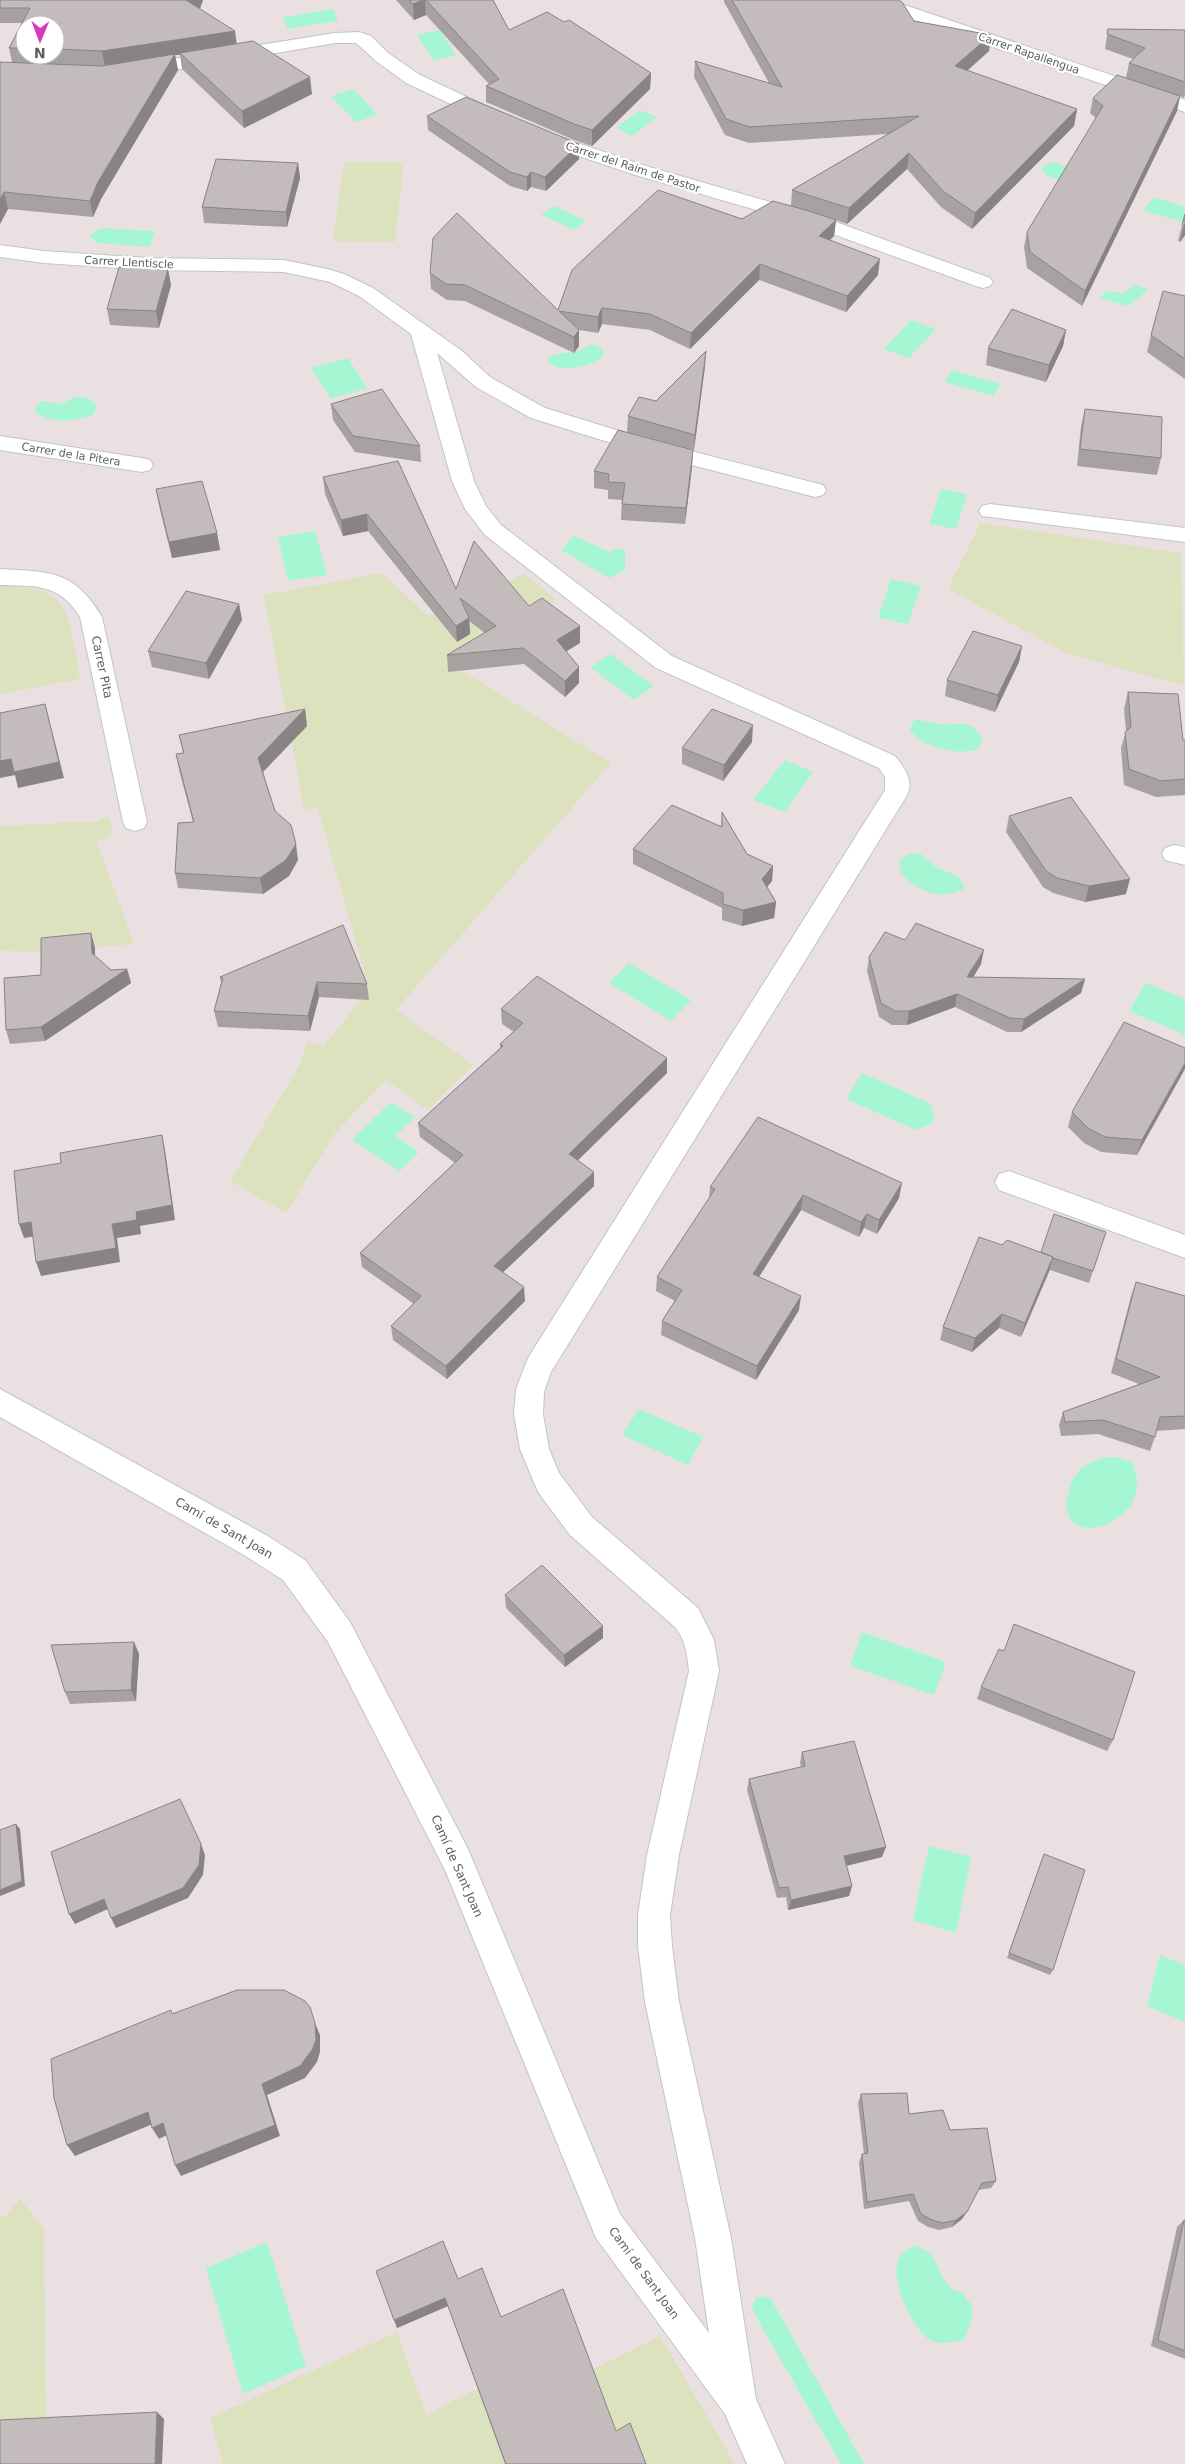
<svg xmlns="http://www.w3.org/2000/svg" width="1185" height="2464" viewBox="0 0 1185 2464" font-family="'DejaVu Sans',sans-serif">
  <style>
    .green { fill: #dce1be }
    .water { fill: #a4f7d2 }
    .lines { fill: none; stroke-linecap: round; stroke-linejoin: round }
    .stream { fill: #a4f7d2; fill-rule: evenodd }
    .street-casing { stroke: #bfc6c4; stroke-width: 2 }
    .street { fill: #fff; fill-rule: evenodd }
    .wall { fill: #a8a1a2; fill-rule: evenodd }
    .shaded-wall { fill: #888384 }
    .building { fill: #c3bbbc; stroke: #888384 }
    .labels { text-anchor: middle; stroke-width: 4.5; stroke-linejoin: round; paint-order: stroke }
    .far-street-label { font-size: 11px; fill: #59605e; stroke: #fff }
    .street-label { font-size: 12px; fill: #59605e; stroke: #fff }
  </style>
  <rect width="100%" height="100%" fill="#ebe0e1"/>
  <g class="green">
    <path d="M 344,162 L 404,162 L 395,242 L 333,241 Z"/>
    <path d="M 980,523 L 1181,553 L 1184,686 L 1066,653 L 948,589 Z"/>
    <path d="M 382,573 L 428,616 L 524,574 L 556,599 L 454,666 L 611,763 L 396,1010 L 473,1065 L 428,1110 L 386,1080 L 335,1133 L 286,1213 L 230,1181 L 298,1068 L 308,1042 L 324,1046 L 369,989 L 318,808 L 304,809 L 264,595 Z"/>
    <path d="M 0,586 C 17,587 42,587 56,599 C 72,612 76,658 80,679 L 0,694 Z"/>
    <path d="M 108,816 L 114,835 L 97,842 L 134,944 L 45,952 L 0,951 L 0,826 L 98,821 Z"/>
    <path d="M 20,2199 L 44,2229 L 46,2426 L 0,2427 L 0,2216 L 4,2218 Z"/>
    <path d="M 397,2332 L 426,2415 L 479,2388 L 506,2464 L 223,2464 L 210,2418 Z"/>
    <path d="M 660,2336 L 735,2464 L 561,2464 L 593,2369 Z"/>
  </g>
  <g class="water">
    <path d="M 333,9 L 338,21 L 288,29 L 283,17 Z"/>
    <path d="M 439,30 L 456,55 L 434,61 L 417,35 Z"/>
    <path d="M 354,89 L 377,115 L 356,122 L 331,96 Z"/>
    <path d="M 640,110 L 657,117 L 632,136 L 616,128 Z"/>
    <path d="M 1053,162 L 1068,167 L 1060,180 L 1046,175 L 1042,170 L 1042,166 Z"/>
    <path d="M 1155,197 L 1185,207 L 1185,223 L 1143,210 Z"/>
    <path d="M 554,206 L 586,221 L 574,230 L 541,215 Z"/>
    <path d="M 102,228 L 155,231 L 150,247 L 96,243 L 89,235 Z"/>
    <path d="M 1136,285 L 1148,290 L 1128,306 L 1100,298 L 1107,291 L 1123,293 Z"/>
    <path d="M 911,320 L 936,329 L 909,358 L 884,349 Z"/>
    <path d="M 589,345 C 596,345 601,346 604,353 L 601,358 C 586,366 563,375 548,362 L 548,358 C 561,349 576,357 589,345 Z"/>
    <path d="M 348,358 L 367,388 L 331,399 L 311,368 Z"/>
    <path d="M 952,370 L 1000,384 L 993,396 L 945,382 Z"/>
    <path d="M 75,397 C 85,397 92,397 97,407 L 92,415 C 73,422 53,424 35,412 L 35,407 L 42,401 L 61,404 Z"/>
    <path d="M 941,489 L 967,494 L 956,529 L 929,524 Z"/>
    <path d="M 315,531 L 327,575 L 288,581 L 278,537 Z"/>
    <path d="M 574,536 L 610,552 L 618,548 L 625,551 L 625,570 L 609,578 L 561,550 Z"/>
    <path d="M 891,579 L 921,586 L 908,624 L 878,618 Z"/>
    <path d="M 610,654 L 654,686 L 634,700 L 590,667 Z"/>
    <path d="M 916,719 C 924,721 932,723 940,724 C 960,727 967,717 982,737 L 979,749 C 958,756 923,748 910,730 L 912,723 Z"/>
    <path d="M 785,760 L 813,772 L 785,812 L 753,800 Z"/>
    <path d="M 909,854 L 921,854 L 937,868 L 958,876 L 965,888 C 943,902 914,891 900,871 L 899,861 Z"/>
    <path d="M 629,963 L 691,1000 L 671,1021 L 609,983 Z"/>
    <path d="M 1146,983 L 1185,999 L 1185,1035 L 1129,1011 Z"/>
    <path d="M 862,1073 L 931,1104 L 934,1122 L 916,1130 L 846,1099 Z"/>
    <path d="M 391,1102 L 415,1117 L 395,1136 L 419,1152 L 400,1171 L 352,1140 Z"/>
    <path d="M 639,1409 L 703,1437 L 688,1465 L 622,1435 Z"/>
    <path d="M 1109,1457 L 1120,1458 L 1132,1462 C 1162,1527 1043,1560 1071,1484 C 1077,1467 1093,1460 1109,1457 Z"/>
    <path d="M 862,1632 L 946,1662 L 934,1695 L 850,1666 Z"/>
    <path d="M 929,1846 L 971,1857 L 956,1933 L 913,1920 Z"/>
    <path d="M 1160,1955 L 1185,1965 L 1185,2022 L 1147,2006 Z"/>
    <path d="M 267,2242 L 306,2366 L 243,2394 L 206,2268 Z"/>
    <path d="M 914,2246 C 944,2256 932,2268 949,2286 C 953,2290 958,2291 963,2294 C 966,2298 970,2303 973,2307 L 971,2322 L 964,2340 C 953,2342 940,2346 930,2340 C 913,2331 893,2284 897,2265 C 899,2255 905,2251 914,2246 Z"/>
  </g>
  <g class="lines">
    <path class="stream" d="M 763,2296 L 771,2299 L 864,2464 L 841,2464 L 755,2315 L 752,2307 L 755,2299 Z"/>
    <defs>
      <g id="street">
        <path d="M 863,0 L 890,0 L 1185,100 L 1185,112 L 866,4 Z"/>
        <path d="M 359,32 L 371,36 L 388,53 L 420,75 L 501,113 L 503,117 L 501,121 L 487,121 L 406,83 L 376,61 L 356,43 L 335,43 L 140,76 L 133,74 L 131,70 L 133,66 L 140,64 L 335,33 Z"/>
        <path d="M 545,132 L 646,166 L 822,217 L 990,278 L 993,282 L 990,286 L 983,288 L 976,286 L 808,225 L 632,174 L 538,142 L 536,138 L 538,134 Z"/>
        <path d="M 0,245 L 44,251 L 148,258 L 284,260 L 327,269 L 344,274 L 373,288 L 462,351 L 490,377 L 545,408 L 648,440 L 823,485 L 826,490 L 823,495 L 815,497 L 634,450 L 531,418 L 476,387 L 437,353 L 474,481 L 486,506 L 501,525 L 672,656 L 895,756 C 905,769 915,781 906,797 L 551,1372 L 544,1392 L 543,1414 L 549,1449 L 559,1473 L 592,1517 L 698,1608 L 714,1640 L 719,1671 L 679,1855 L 670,1915 L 672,1946 L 679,2002 L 731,2238 L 756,2399 L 785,2464 L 747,2464 L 725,2414 L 596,2238 L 445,1870 L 328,1642 L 283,1580 L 244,1555 L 0,1417 L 0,1389 L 266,1535 L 305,1560 L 350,1622 L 468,1849 L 620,2214 L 709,2333 L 695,2238 L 645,2002 L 638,1946 L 638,1915 L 647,1855 L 689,1671 C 687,1654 686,1642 676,1628 L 570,1535 L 538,1492 L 520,1449 L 514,1414 L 516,1389 L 528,1358 L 885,790 L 885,777 L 879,768 L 656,668 L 485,535 L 465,509 L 452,481 L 411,334 L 359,296 L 330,282 L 284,272 L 148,270 L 44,263 L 0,257 Z"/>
        <path d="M 0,436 L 142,458 L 150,460 L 153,465 L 150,470 L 142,472 L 0,450 Z"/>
        <path d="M 990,504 L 1185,528 L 1185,542 L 982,516 L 979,511 L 982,506 Z"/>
        <path d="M 0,569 C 51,572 74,570 102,617 L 147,822 L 144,828 L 135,831 L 126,828 L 123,822 L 80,617 C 59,583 35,586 0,585 Z"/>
        <path d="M 1174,845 L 1185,847 L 1185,865 L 1165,860 L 1162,854 L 1165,848 Z"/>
        <path d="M 1009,1171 L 1185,1235 L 1185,1258 L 999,1190 L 995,1182 L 999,1174 Z"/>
      </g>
    </defs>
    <use href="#street" class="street-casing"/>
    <use href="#street" class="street"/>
  </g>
  <g class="wall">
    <path d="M 0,0 L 203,0 L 200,9 L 236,44 L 312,94 L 244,128 L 182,69 L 180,55 L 175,55 L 178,70 L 101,199 L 93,217 L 8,209 L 0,224 L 0,63 L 12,62 L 9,48 L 22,23 L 0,23 ZM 25,25 L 55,25 L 55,55 L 25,55 Z"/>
    <path d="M 396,0 L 493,0 L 509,30 L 564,22 L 651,73 L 650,89 L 592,146 L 574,140 L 486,102 L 486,86 L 489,84 L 426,15 L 414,20 Z"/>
    <path d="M 724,0 L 898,0 L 914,21 L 991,35 L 989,51 L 967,71 L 1077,109 L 1074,126 L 972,229 L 941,207 L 907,169 L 847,224 L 835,220 L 836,220 L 834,236 L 830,240 L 878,275 L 846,312 L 759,280 L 690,349 L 650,330 L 602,324 L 598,333 L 579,330 L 579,346 L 574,353 L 465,301 L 447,300 L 431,289 L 430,273 L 558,310 L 742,219 L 791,206 L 792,190 L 888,134 L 749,143 L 725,135 L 694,77 L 695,61 L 769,83 L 724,2 Z"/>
    <path d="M 1108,29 L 1185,30 L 1185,94 L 1184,98 L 1180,96 L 1177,111 L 1082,306 L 1027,268 L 1024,247 L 1027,232 L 1096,118 L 1090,113 L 1093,98 L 1126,78 L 1129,63 L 1133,59 L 1105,49 Z"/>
    <path d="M 427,116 L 579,144 L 579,159 L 546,191 L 531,187 L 527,191 L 510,186 L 428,130 Z"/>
    <path d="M 298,163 L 300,178 L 287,227 L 204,223 L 202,207 Z"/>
    <path d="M 1185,214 L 1185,235 L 1180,242 L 1178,241 Z"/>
    <path d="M 171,285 L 159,328 L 110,325 L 107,309 Z"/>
    <path d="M 1185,296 L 1185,379 L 1147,352 L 1151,335 Z"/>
    <path d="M 1066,330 L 1063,346 L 1046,382 L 986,365 L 988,348 Z"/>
    <path d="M 705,366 L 694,450 L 627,432 L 628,416 L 656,401 Z"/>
    <path d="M 331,404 L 420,446 L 421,462 L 355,452 L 333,420 Z"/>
    <path d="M 1085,409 L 1161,458 L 1157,475 L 1077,466 L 1081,426 Z"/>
    <path d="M 692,467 L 685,524 L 621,520 L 622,500 L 608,499 L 608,490 L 594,488 L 594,471 Z"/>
    <path d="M 323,477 L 456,589 L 529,606 L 580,643 L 566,651 L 579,683 L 565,697 L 524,664 L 448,672 L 447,655 L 485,633 L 469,621 L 470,634 L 457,642 L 368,531 L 343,536 L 325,494 Z"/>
    <path d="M 156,489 L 217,533 L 220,550 L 172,558 L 159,506 Z"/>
    <path d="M 239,604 L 242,620 L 209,679 L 152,667 L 148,651 Z"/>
    <path d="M 1022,646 L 1019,662 L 995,712 L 945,696 L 947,680 Z"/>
    <path d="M 1128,692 L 1183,740 L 1185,740 L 1185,795 L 1156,797 L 1124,785 L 1121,748 L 1126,731 L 1124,709 Z"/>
    <path d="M 305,709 L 307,726 L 263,772 L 275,811 L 298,860 L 289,876 L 263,894 L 178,888 L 175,873 L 193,822 L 179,770 L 176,754 L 183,753 L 179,735 Z"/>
    <path d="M 752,742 L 723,781 L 682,764 L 682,748 Z"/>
    <path d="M 722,812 L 747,854 L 773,866 L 772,881 L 767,887 L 776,902 L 774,918 L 742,926 L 722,920 L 722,908 L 633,864 L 633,849 L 721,826 Z"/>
    <path d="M 1009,816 L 1126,894 L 1085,902 L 1053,893 L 1043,887 L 1006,832 Z"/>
    <path d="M 91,933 L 95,948 L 95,956 L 111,970 L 127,969 L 131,983 L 45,1041 L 10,1044 L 6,1030 L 41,975 Z"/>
    <path d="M 905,940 L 981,964 L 973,977 L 1085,979 L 1081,993 L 1021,1032 L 1007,1032 L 955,1007 L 907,1025 L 892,1025 L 879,1017 L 867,971 L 869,957 Z"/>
    <path d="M 220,977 L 367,984 L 369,1000 L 319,997 L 310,1031 L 218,1027 L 214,1011 L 221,983 Z"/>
    <path d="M 501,1009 L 667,1073 L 578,1160 L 594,1186 L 503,1272 L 525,1301 L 447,1379 L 393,1340 L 391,1326 L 414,1304 L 362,1267 L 360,1253 L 455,1163 L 420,1137 L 418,1123 L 500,1048 L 500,1044 L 514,1032 L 502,1024 Z"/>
    <path d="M 1185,1048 L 1137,1155 L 1101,1152 L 1084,1143 L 1068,1127 L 1072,1112 Z"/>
    <path d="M 710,1187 L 899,1198 L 877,1234 L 864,1228 L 859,1237 L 801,1210 L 759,1277 L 799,1310 L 756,1380 L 661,1335 L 662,1321 L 675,1301 L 656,1291 L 657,1277 L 709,1199 Z"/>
    <path d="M 1106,1232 L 1089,1283 L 1050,1270 L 1021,1337 L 999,1328 L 972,1352 L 940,1340 L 943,1327 L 1002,1245 L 1041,1252 Z"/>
    <path d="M 1136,1282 L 1185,1296 L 1185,1429 L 1156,1431 L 1155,1437 L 1150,1451 L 1098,1434 L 1061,1436 L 1059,1425 L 1063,1412 L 1139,1384 L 1111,1373 L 1131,1296 Z"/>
    <path d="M 505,1595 L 603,1626 L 603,1638 L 565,1667 L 506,1608 Z"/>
    <path d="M 134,1642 L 139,1654 L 136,1701 L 70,1704 L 65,1692 Z"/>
    <path d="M 981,1687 L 1113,1740 L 1107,1751 L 977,1699 Z"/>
    <path d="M 802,1752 L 882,1857 L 846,1866 L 852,1886 L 849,1896 L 788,1910 L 786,1897 L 777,1898 L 747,1790 L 749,1779 L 801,1767 L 800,1763 Z"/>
    <path d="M 1044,1854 L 1053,1970 L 1050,1975 L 1007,1958 Z"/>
    <path d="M 861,2094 L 950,2130 L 996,2181 L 991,2188 L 978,2190 L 962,2219 L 952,2227 L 939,2230 L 928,2227 L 918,2221 L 909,2201 L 864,2209 L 859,2162 L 862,2154 L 864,2154 L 858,2103 Z"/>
    <path d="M 1184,2220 L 1185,2220 L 1185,2359 L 1151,2346 L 1177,2227 Z"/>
    <path d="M 458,2279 L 501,2317 L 616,2431 L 646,2464 L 505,2464 L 448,2306 L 397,2328 Z"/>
  </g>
  <g class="shaded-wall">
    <path d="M 186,0 L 203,0 L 198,13 Z"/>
    <path d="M 423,0 L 425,0 L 426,15 L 414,20 L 413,4 Z"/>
    <path d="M 235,31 L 237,46 L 180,53 L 180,55 L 175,55 L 178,70 L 101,199 L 93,217 L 90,201 L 105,66 L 102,51 Z"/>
    <path d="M 991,35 L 989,51 L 953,83 L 955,66 Z"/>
    <path d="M 651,73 L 650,89 L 592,146 L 592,130 Z"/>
    <path d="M 310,77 L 312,94 L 244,128 L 242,111 Z"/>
    <path d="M 1180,96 L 1177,111 L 1082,306 L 1085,291 Z"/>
    <path d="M 1077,109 L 1074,126 L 972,229 L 975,213 Z"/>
    <path d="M 579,144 L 579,159 L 546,191 L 545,177 Z"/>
    <path d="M 909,153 L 907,169 L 847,224 L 849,208 Z"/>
    <path d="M 298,163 L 300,178 L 287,227 L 286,212 Z"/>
    <path d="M 531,172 L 531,187 L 527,191 L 527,177 Z"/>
    <path d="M 4,192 L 8,209 L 0,224 L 0,200 Z"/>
    <path d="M 836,220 L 834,236 L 817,252 L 819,236 Z"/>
    <path d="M 1185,224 L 1185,235 L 1180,242 L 1184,226 Z"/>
    <path d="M 880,259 L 878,275 L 846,312 L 847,296 Z"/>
    <path d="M 760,264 L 759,280 L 690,349 L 691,333 Z"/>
    <path d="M 168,269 L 171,285 L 159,328 L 156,311 Z"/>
    <path d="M 602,308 L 602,324 L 598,333 L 598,317 Z"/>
    <path d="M 579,330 L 579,346 L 574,353 L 574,337 Z"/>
    <path d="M 1066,330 L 1063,346 L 1046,382 L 1049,365 Z"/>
    <path d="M 706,351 L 705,366 L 694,450 L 695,435 Z"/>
    <path d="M 693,450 L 692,467 L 685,524 L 686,508 Z"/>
    <path d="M 367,514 L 368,531 L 343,536 L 341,520 Z"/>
    <path d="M 217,533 L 220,550 L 172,558 L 169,542 Z"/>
    <path d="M 239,604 L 242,620 L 209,679 L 206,663 Z"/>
    <path d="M 469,618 L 470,634 L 457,642 L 456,626 Z"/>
    <path d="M 580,626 L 580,643 L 557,657 L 557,640 Z"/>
    <path d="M 1022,646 L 1019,662 L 995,712 L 998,695 Z"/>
    <path d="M 579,667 L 579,683 L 565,697 L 565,681 Z"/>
    <path d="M 45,704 L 64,778 L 18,788 L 15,775 L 0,778 L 0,761 Z"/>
    <path d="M 305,709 L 307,726 L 261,774 L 258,758 Z"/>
    <path d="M 753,725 L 752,742 L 723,781 L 724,765 Z"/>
    <path d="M 296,844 L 298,860 L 289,876 L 263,894 L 260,878 Z"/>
    <path d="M 773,866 L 772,881 L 761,895 L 762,879 Z"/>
    <path d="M 1130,879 L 1126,894 L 1085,902 L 1089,886 Z"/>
    <path d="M 776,902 L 774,918 L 742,926 L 743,910 Z"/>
    <path d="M 91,933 L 95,948 L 95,968 L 92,953 Z"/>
    <path d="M 984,950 L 981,964 L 965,991 L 967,977 Z"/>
    <path d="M 127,969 L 131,983 L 45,1041 L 41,1027 Z"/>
    <path d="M 1085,979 L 1081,993 L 1021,1032 L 1024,1019 Z"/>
    <path d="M 317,982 L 319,997 L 310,1031 L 308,1016 Z"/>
    <path d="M 957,994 L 955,1007 L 907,1025 L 909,1011 Z"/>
    <path d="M 667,1058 L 667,1073 L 569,1169 L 569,1154 Z"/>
    <path d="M 1185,1063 L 1185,1069 L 1137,1155 L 1142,1140 Z"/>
    <path d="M 162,1135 L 165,1150 L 175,1220 L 140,1226 L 141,1234 L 117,1238 L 120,1262 L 41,1276 L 36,1262 L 136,1212 Z"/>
    <path d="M 594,1172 L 594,1186 L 495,1280 L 494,1266 Z"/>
    <path d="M 902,1183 L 899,1198 L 877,1234 L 879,1220 Z"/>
    <path d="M 803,1195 L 801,1210 L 752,1288 L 753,1274 Z"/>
    <path d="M 867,1214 L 864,1228 L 859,1237 L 861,1222 Z"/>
    <path d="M 31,1222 L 36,1236 L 24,1238 L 19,1224 Z"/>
    <path d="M 1053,1257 L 1049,1271 L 1021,1337 L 1025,1323 Z"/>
    <path d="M 524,1287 L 525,1301 L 447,1379 L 446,1366 Z"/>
    <path d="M 801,1296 L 799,1310 L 756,1380 L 757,1366 Z"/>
    <path d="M 1002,1314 L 999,1328 L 972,1352 L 975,1338 Z"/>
    <path d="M 603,1626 L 603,1638 L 565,1667 L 564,1655 Z"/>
    <path d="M 134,1642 L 139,1654 L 136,1701 L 131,1690 Z"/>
    <path d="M 16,1824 L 20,1829 L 25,1886 L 0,1896 L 0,1890 Z"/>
    <path d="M 201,1844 L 205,1855 L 203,1875 L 188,1898 L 116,1928 L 111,1918 Z"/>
    <path d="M 886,1847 L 882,1857 L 841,1867 L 844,1856 Z"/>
    <path d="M 852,1886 L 849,1896 L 788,1910 L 791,1900 Z"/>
    <path d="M 104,1899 L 110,1908 L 75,1924 L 69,1914 Z"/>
    <path d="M 315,2023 L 320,2035 L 320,2052 L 317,2062 L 305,2078 L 267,2095 L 280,2136 L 181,2176 L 175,2165 L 262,2084 Z"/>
    <path d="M 148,2112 L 155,2123 L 75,2156 L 67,2145 Z"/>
    <path d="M 163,2123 L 169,2134 L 159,2139 L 152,2128 Z"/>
    <path d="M 967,2212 L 962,2219 L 952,2227 L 956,2220 Z"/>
    <path d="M 445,2298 L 448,2306 L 397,2328 L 394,2320 Z"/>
    <path d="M 157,2412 L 164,2419 L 162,2464 L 155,2464 Z"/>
  </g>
  <g class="building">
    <path d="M 0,0 L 187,0 L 186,0 L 235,31 L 102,51 L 55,49 L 55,25 L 25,25 L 25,48 L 9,48 L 30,8 L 0,8 Z"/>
    <path d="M 409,0 L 423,0 L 413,4 Z"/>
    <path d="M 426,0 L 493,0 L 509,30 L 547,12 L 564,22 L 569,20 L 651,73 L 592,130 L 574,124 L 486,86 L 499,79 Z"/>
    <path d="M 732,0 L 898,0 L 902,2 L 914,21 L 991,35 L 955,66 L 1077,109 L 975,213 L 943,191 L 909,153 L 849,208 L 792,190 L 919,116 L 750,127 L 726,119 L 695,61 L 782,87 Z"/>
    <path d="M 1108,29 L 1185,30 L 1185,82 L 1129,63 L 1145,48 L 1107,34 Z"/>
    <path d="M 253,41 L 310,77 L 242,111 L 180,53 Z"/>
    <path d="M 175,54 L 98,182 L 90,201 L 4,192 L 0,200 L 0,62 L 102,66 Z"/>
    <path d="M 1117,75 L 1180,96 L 1085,291 L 1030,252 L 1027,232 L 1103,106 L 1093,98 Z"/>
    <path d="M 466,97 L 579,144 L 545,177 L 531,172 L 527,177 L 510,172 L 427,116 Z"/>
    <path d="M 216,159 L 298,163 L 286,212 L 202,207 Z"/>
    <path d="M 658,190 L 742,219 L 773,201 L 809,211 L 836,220 L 819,236 L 880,259 L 847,296 L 760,264 L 691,333 L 650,314 L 602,308 L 598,317 L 559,311 L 579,330 L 574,337 L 465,285 L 446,284 L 430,273 L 433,238 L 457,213 L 558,310 L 572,270 Z"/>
    <path d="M 1185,214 L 1185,224 L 1184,226 L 1182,225 Z"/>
    <path d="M 119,267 L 168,269 L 156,311 L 107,309 Z"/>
    <path d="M 1163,291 L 1185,296 L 1185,359 L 1151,335 Z"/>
    <path d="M 1012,309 L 1066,330 L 1049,365 L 988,348 Z"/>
    <path d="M 706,351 L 695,435 L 628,416 L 639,397 L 656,401 Z"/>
    <path d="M 382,389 L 420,446 L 353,436 L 331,404 Z"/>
    <path d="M 1085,409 L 1162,417 L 1161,458 L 1080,449 Z"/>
    <path d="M 618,430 L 693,450 L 686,508 L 622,504 L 625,483 L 608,482 L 609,474 L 594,471 Z"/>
    <path d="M 398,461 L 456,589 L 474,541 L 529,606 L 542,598 L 580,626 L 557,640 L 579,667 L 565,681 L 523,648 L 447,655 L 496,626 L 460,598 L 469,618 L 456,626 L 367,514 L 341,520 L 323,477 Z"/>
    <path d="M 202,481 L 217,533 L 169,542 L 156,489 Z"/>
    <path d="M 186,591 L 239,604 L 206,663 L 148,651 Z"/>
    <path d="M 973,631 L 1022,646 L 998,695 L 947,680 Z"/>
    <path d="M 1128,692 L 1178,694 L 1183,740 L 1185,740 L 1185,779 L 1161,781 L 1129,769 L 1125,732 L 1131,727 Z"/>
    <path d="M 45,704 L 59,762 L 14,772 L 11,759 L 0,761 L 0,713 Z"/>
    <path d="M 305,709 L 258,758 L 275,811 L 291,825 L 296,844 L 286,860 L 260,878 L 175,873 L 178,823 L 194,822 L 176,754 L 184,753 L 179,735 Z"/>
    <path d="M 712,709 L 753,725 L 724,765 L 682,748 Z"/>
    <path d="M 1071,797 L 1130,879 L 1089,886 L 1057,878 L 1046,871 L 1009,816 Z"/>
    <path d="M 672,805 L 722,827 L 722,812 L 747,854 L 773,866 L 762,879 L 776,902 L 743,910 L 723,904 L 723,893 L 633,849 Z"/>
    <path d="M 916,923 L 984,950 L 967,977 L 1085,979 L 1024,1019 L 1010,1018 L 957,994 L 909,1011 L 895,1011 L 881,1003 L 869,957 L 885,932 L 905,940 Z"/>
    <path d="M 343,925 L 367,984 L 317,982 L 308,1016 L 214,1011 L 223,978 L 220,977 Z"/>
    <path d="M 91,933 L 92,953 L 111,970 L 127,969 L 41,1027 L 6,1030 L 4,978 L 41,975 L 41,938 Z"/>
    <path d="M 537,976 L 667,1058 L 569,1154 L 594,1172 L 494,1266 L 524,1287 L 446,1366 L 391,1326 L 421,1296 L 360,1253 L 463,1155 L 418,1123 L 503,1046 L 500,1044 L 523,1023 L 501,1009 Z"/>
    <path d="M 1124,1022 L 1185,1048 L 1185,1063 L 1142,1140 L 1105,1137 L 1088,1128 L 1072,1112 Z"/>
    <path d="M 758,1117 L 902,1183 L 879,1220 L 867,1214 L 861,1222 L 803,1195 L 753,1274 L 801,1296 L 757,1366 L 662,1321 L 682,1290 L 657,1277 L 715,1189 L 710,1187 Z"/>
    <path d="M 162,1135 L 172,1205 L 136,1212 L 137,1220 L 112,1224 L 116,1248 L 36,1262 L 31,1222 L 19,1224 L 14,1171 L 61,1163 L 60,1153 Z"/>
    <path d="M 1054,1214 L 1106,1232 L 1093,1271 L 1053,1258 L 1053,1257 L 1041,1252 Z"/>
    <path d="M 979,1237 L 1002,1245 L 1007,1240 L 1053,1257 L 1025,1323 L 1002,1314 L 975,1338 L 943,1327 Z"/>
    <path d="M 1136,1282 L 1185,1296 L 1185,1416 L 1160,1417 L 1155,1437 L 1103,1420 L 1065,1422 L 1063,1412 L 1160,1377 L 1116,1359 Z"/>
    <path d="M 542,1565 L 603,1626 L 564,1655 L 505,1595 Z"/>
    <path d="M 1014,1624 L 1135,1672 L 1113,1740 L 981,1687 L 999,1649 L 1004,1651 Z"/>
    <path d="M 134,1642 L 131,1690 L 65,1692 L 51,1645 Z"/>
    <path d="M 854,1741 L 886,1847 L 844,1856 L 852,1886 L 791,1900 L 788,1887 L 779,1888 L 749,1779 L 805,1766 L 802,1752 Z"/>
    <path d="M 180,1799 L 201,1844 L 199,1865 L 183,1888 L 111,1918 L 104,1899 L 69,1914 L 51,1852 Z"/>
    <path d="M 16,1824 L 22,1881 L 0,1890 L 0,1830 Z"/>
    <path d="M 1044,1854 L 1085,1870 L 1053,1970 L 1009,1953 Z"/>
    <path d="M 237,1990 L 284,1990 L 305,2001 L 310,2007 L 315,2023 L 316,2040 L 312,2050 L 300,2066 L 262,2084 L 275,2125 L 175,2165 L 163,2123 L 152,2128 L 148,2112 L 67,2145 L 54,2098 L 51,2059 L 171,2010 L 172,2014 Z"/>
    <path d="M 907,2093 L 909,2114 L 943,2110 L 950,2130 L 987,2128 L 996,2181 L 982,2183 L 967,2212 L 956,2220 L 943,2223 L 932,2220 L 921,2214 L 913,2194 L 867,2202 L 862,2154 L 868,2153 L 861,2094 Z"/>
    <path d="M 1184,2220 L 1185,2220 L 1185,2351 L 1158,2340 Z"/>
    <path d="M 443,2241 L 458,2279 L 482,2268 L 501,2317 L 563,2289 L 616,2431 L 630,2423 L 646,2464 L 506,2464 L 445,2298 L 394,2320 L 376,2271 Z"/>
    <path d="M 157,2412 L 155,2464 L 0,2464 L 0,2420 Z"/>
  </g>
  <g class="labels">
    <g class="far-street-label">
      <text transform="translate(1029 53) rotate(19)" y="4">Carrer Rapallengua</text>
      <text transform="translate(633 167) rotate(18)" y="4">Carrer del Raim de Pastor</text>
      <text transform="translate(129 262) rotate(3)" y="4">Carrer Llentiscle</text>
      <text transform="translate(71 454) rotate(9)" y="4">Carrer de la Pitera</text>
    </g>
    <g class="street-label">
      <text transform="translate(102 667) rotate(78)" y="4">Carrer Pita</text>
      <text transform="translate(224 1528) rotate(30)" y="4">Camí de Sant Joan</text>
      <text transform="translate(457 1866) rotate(66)" y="4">Camí de Sant Joan</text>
      <text transform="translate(644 2273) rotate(54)" y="4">Camí de Sant Joan</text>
    </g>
  </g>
  <g transform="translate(40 40) rotate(181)"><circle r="24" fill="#ffffff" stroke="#bdbfbf"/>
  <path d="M0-4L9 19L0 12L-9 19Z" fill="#d839b8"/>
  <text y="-8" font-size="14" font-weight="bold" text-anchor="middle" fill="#59605e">N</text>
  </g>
</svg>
